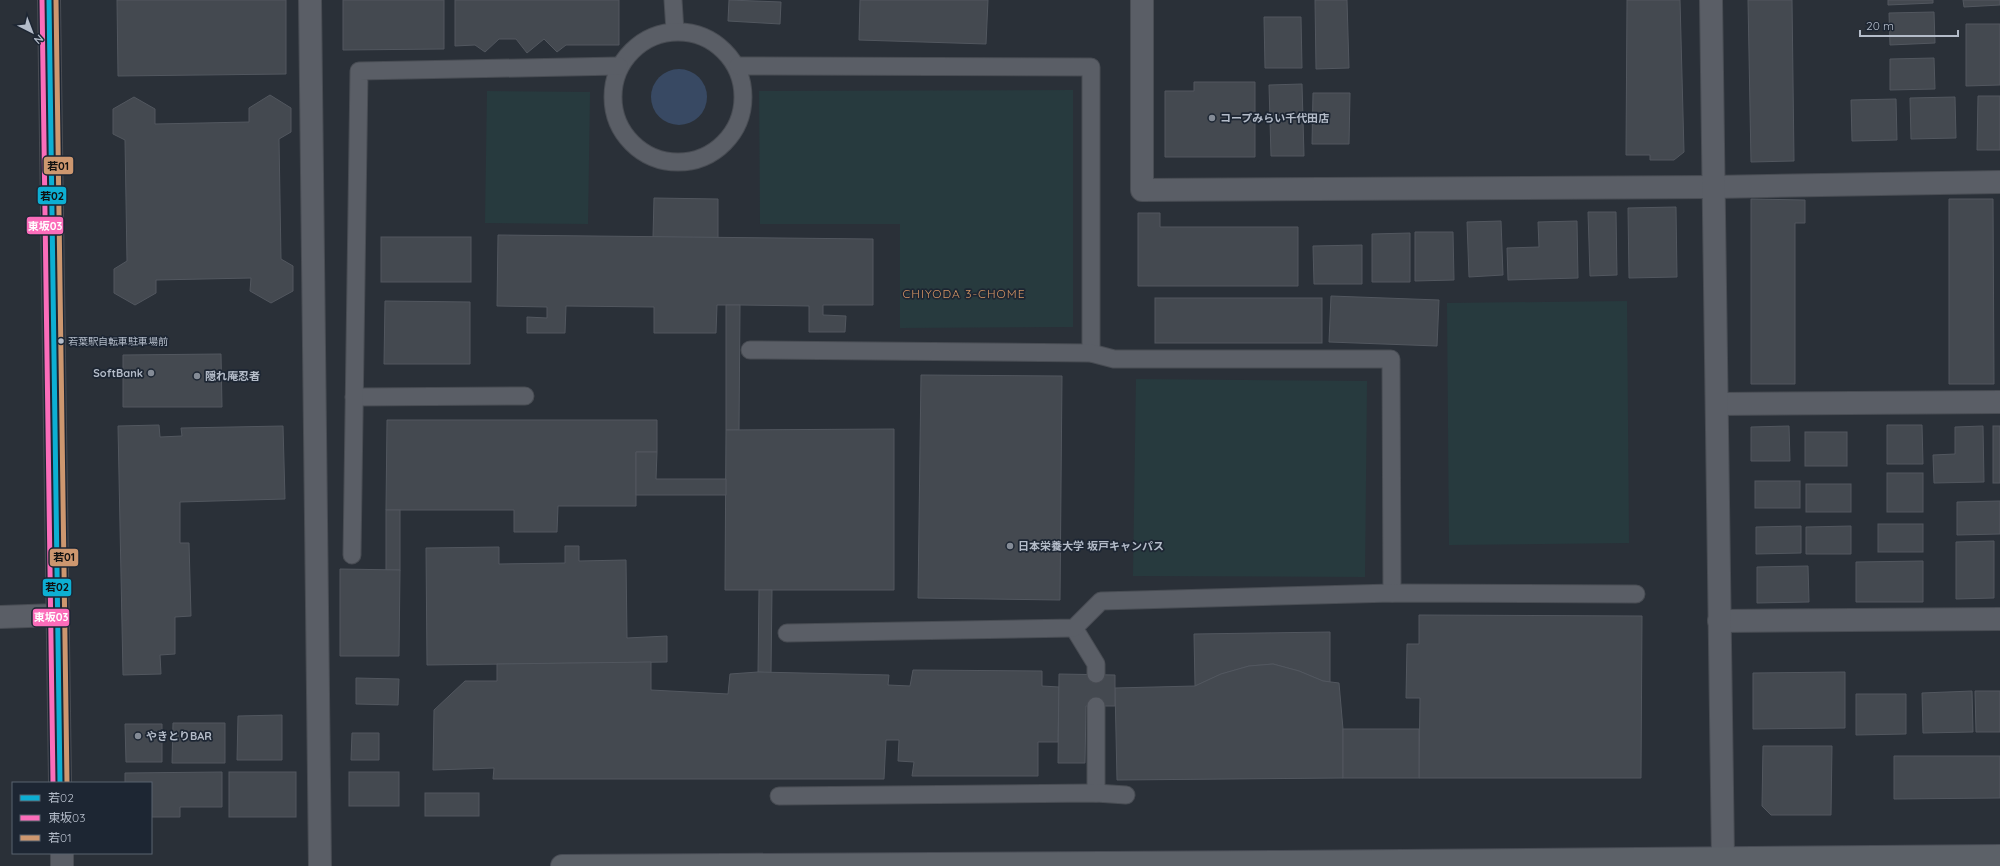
<svg xmlns="http://www.w3.org/2000/svg" width="2000" height="866" viewBox="0 0 2000 866" font-family="Quicksand,'Noto Sans JP',sans-serif">
  <style>
    .green { fill: #273a3e }
    .water { fill: #384963 }
    .building { fill: #444950; stroke: #52575f }
    .lines { fill: none; stroke-linecap: round; stroke-linejoin: round }
    .service-casing { stroke: #484c53; stroke-width: 19 }
    .minor-casing { stroke: #484c53; stroke-width: 24 }
    .tertiary-casing { stroke: #484c53; stroke-width: 24 }
    .primary-casing { stroke: #484c55; stroke-width: 24 }
    .service { stroke: #5a5e66; stroke-width: 17 }
    .minor { stroke: #5a5e66; stroke-width: 22 }
    .tertiary { stroke: #5a5e66; stroke-width: 22 }
    .primary { stroke: #5c6168; stroke-width: 22 }
    .bus-1-casing { stroke: #1d2633; stroke-width: 8 }
    .bus-2-casing { stroke: #1d2633; stroke-width: 8 }
    .bus-3-casing { stroke: #1d2633; stroke-width: 8 }
    .bus-1 { stroke: #0dafd3; stroke-width: 5 }
    .bus-2 { stroke: #fb6dba; stroke-width: 5 }
    .bus-3 { stroke: #cd976f; stroke-width: 5 }
    .poi-dot { fill: #848b96; stroke: #1d2633; stroke-width: 1.5 }
    .bus-dot { fill: #b4bcc9; stroke: #1d2633; stroke-width: 1.5 }
    .labels { text-anchor: middle; stroke-width: 3.5; stroke-linejoin: round; paint-order: stroke }
    .bus-label { font-size: 10px; fill: #b4bcc9; stroke: #1d2633; text-anchor: start }
    .poi-label { font-size: 11px; font-weight: bold; fill: #b4bcc9; stroke: #1d2633; text-anchor: start }
    .neighbourhood-label { font-size: 12px; letter-spacing: 1px; fill: #d59563; stroke: #1d2633 }
    .line-badge { stroke: #1d2633; stroke-width: 1.5 }
    .badge-label { font-size: 11px; text-anchor: middle; font-weight: bold; fill: #fff }
    .pale-badge-label { font-size: 11px; text-anchor: middle; font-weight: bold; fill: #111 }
  </style>
  <rect width="100%" height="100%" fill="#2a3038"/>
  <g class="green">
    <path d="M 1073,90 L 1073,327 L 900,328 L 900,224 L 760,224 L 759,91 Z"/>
    <path d="M 487,91 L 590,92 L 588,224 L 485,223 Z"/>
    <path d="M 1627,301 L 1629,543 L 1449,545 L 1447,303 Z"/>
    <path d="M 1136,379 L 1367,381 L 1365,577 L 1133,576 Z"/>
  </g>
  <circle class="water" cx="679" cy="97" r="28"/>
  <g class="building">
    <path d="M 117,0 L 286,0 L 286,74 L 118,76 Z"/>
    <path d="M 343,0 L 444,0 L 444,49 L 343,50 Z"/>
    <path d="M 455,0 L 619,0 L 619,45 L 566,45 L 557,52 L 544,39 L 527,53 L 516,39 L 499,39 L 485,52 L 475,45 L 455,46 Z"/>
    <path d="M 729,0 L 781,2 L 780,24 L 728,21 Z"/>
    <path d="M 860,0 L 988,0 L 986,44 L 859,40 Z"/>
    <path d="M 1315,0 L 1347,0 L 1349,68 L 1316,69 Z"/>
    <path d="M 1627,0 L 1680,0 L 1684,152 L 1674,160 L 1650,160 L 1650,155 L 1626,155 Z"/>
    <path d="M 1748,0 L 1792,0 L 1794,161 L 1751,162 Z"/>
    <path d="M 1888,0 L 1933,0 L 1933,3 L 1888,5 Z"/>
    <path d="M 1963,0 L 2000,0 L 2000,5 L 1964,7 Z"/>
    <path d="M 1934,12 L 1935,43 L 1890,45 L 1889,13 Z"/>
    <path d="M 1264,17 L 1301,17 L 1302,68 L 1265,68 Z"/>
    <path d="M 1966,24 L 2000,24 L 2000,85 L 1966,86 Z"/>
    <path d="M 1934,58 L 1935,89 L 1890,90 L 1890,59 Z"/>
    <path d="M 1194,82 L 1255,82 L 1255,157 L 1165,157 L 1165,91 L 1194,91 Z"/>
    <path d="M 1302,84 L 1304,156 L 1271,156 L 1269,85 Z"/>
    <path d="M 1313,93 L 1350,93 L 1349,144 L 1312,144 Z"/>
    <path d="M 270,95 L 291,108 L 291,132 L 279,139 L 281,259 L 293,266 L 293,291 L 271,303 L 250,291 L 251,278 L 156,280 L 156,293 L 135,305 L 114,293 L 114,269 L 127,261 L 125,140 L 113,134 L 113,109 L 134,97 L 155,109 L 155,124 L 249,122 L 249,108 Z"/>
    <path d="M 1978,96 L 2000,96 L 2000,150 L 1977,150 Z"/>
    <path d="M 1955,97 L 1956,138 L 1911,139 L 1910,98 Z"/>
    <path d="M 1896,99 L 1897,140 L 1852,141 L 1851,100 Z"/>
    <path d="M 654,198 L 718,199 L 718,238 L 653,237 Z"/>
    <path d="M 1751,199 L 1805,200 L 1805,223 L 1795,223 L 1795,384 L 1751,384 Z"/>
    <path d="M 1949,199 L 1993,199 L 1994,384 L 1949,384 Z"/>
    <path d="M 1676,207 L 1677,277 L 1629,278 L 1628,208 Z"/>
    <path d="M 1588,212 L 1616,212 L 1617,275 L 1590,276 Z"/>
    <path d="M 1138,213 L 1160,213 L 1160,227 L 1298,227 L 1298,286 L 1138,286 Z"/>
    <path d="M 1501,221 L 1503,275 L 1469,277 L 1467,222 Z"/>
    <path d="M 1577,221 L 1578,278 L 1508,280 L 1507,248 L 1539,247 L 1538,222 Z"/>
    <path d="M 1415,232 L 1453,232 L 1454,280 L 1415,281 Z"/>
    <path d="M 1410,233 L 1410,282 L 1372,282 L 1372,234 Z"/>
    <path d="M 498,235 L 873,239 L 873,305 L 823,305 L 823,315 L 846,316 L 845,332 L 809,332 L 809,306 L 740,305 L 717,305 L 716,333 L 654,333 L 654,307 L 566,306 L 565,333 L 527,333 L 527,317 L 547,318 L 547,307 L 497,306 Z"/>
    <rect x="381" y="237" width="90" height="45"/>
    <path d="M 1362,245 L 1362,284 L 1314,284 L 1313,246 Z"/>
    <path d="M 1331,296 L 1439,300 L 1437,346 L 1329,342 Z"/>
    <rect x="1155" y="298" width="167" height="45"/>
    <path d="M 385,301 L 470,302 L 470,364 L 384,364 Z"/>
    <path d="M 726,305 L 740,305 L 739,430 L 726,430 Z"/>
    <path d="M 221,354 L 222,407 L 123,407 L 123,355 Z"/>
    <path d="M 921,375 L 1062,376 L 1060,600 L 918,598 Z"/>
    <path d="M 387,420 L 657,420 L 657,452 L 636,452 L 636,506 L 558,506 L 557,532 L 514,532 L 514,510 L 386,510 Z"/>
    <path d="M 159,425 L 160,437 L 182,436 L 181,428 L 283,426 L 285,499 L 180,502 L 180,543 L 189,543 L 191,616 L 175,617 L 175,654 L 160,655 L 161,674 L 123,675 L 118,426 Z"/>
    <path d="M 1887,425 L 1922,425 L 1923,464 L 1887,464 Z"/>
    <path d="M 1789,426 L 1790,461 L 1751,461 L 1751,427 Z"/>
    <path d="M 1983,426 L 1984,482 L 1934,483 L 1933,455 L 1955,454 L 1955,427 Z"/>
    <rect x="1993" y="426" width="7" height="57"/>
    <path d="M 894,429 L 894,590 L 725,590 L 726,430 Z"/>
    <rect x="1805" y="432" width="42" height="34"/>
    <path d="M 636,452 L 657,452 L 656,479 L 726,479 L 726,495 L 636,495 Z"/>
    <rect x="1887" y="473" width="36" height="39"/>
    <rect x="1755" y="481" width="45" height="27"/>
    <rect x="1806" y="484" width="45" height="28"/>
    <path d="M 2000,501 L 2000,534 L 1957,535 L 1957,502 Z"/>
    <rect x="386" y="510" width="14" height="60"/>
    <rect x="1878" y="524" width="45" height="28"/>
    <path d="M 1801,526 L 1801,553 L 1756,554 L 1756,527 Z"/>
    <path d="M 1851,526 L 1851,554 L 1806,554 L 1806,527 Z"/>
    <path d="M 1994,541 L 1994,598 L 1956,599 L 1956,542 Z"/>
    <path d="M 565,546 L 579,546 L 579,561 L 626,560 L 627,638 L 667,636 L 667,662 L 427,665 L 426,548 L 499,547 L 499,564 L 565,563 Z"/>
    <path d="M 1923,561 L 1923,602 L 1856,602 L 1856,562 Z"/>
    <path d="M 1808,566 L 1809,602 L 1757,603 L 1757,567 Z"/>
    <path d="M 340,569 L 400,570 L 399,656 L 340,656 Z"/>
    <path d="M 759,590 L 772,590 L 771,673 L 758,672 Z"/>
    <path d="M 1419,615 L 1642,616 L 1641,778 L 1419,778 L 1420,698 L 1406,698 L 1407,644 L 1419,644 Z"/>
    <path d="M 1330,632 L 1330,682 L 1323,681 L 1299,671 L 1273,664 L 1249,666 L 1221,674 L 1195,686 L 1194,634 Z"/>
    <path d="M 651,662 L 651,690 L 728,694 L 730,674 L 758,672 L 889,675 L 888,685 L 910,686 L 913,670 L 1042,671 L 1042,686 L 1059,687 L 1058,742 L 1038,742 L 1038,776 L 912,776 L 914,762 L 898,761 L 899,740 L 886,740 L 884,779 L 493,779 L 494,768 L 433,770 L 434,710 L 465,681 L 497,681 L 497,664 Z"/>
    <path d="M 1273,664 L 1299,671 L 1323,681 L 1339,683 L 1343,729 L 1343,778 L 1117,780 L 1115,688 L 1195,686 L 1221,674 L 1249,666 Z"/>
    <path d="M 1845,672 L 1845,728 L 1753,729 L 1753,673 Z"/>
    <path d="M 1059,674 L 1115,675 L 1115,706 L 1086,706 L 1085,763 L 1058,763 Z"/>
    <path d="M 356,678 L 399,679 L 398,705 L 356,704 Z"/>
    <path d="M 1972,691 L 1973,732 L 1923,733 L 1922,693 Z"/>
    <path d="M 1975,691 L 2000,691 L 2000,732 L 1976,732 Z"/>
    <path d="M 1856,694 L 1906,694 L 1906,734 L 1856,735 Z"/>
    <path d="M 282,715 L 282,760 L 237,760 L 238,716 Z"/>
    <path d="M 173,723 L 225,723 L 225,763 L 172,763 Z"/>
    <path d="M 125,724 L 162,724 L 162,762 L 126,762 Z"/>
    <rect x="1343" y="729" width="76" height="49"/>
    <path d="M 352,733 L 379,733 L 379,760 L 351,760 Z"/>
    <path d="M 1763,746 L 1832,746 L 1831,815 L 1771,815 L 1762,806 Z"/>
    <path d="M 1894,756 L 2000,756 L 2000,798 L 1894,799 Z"/>
    <path d="M 222,772 L 222,807 L 180,807 L 180,817 L 151,817 L 151,783 L 125,783 L 125,773 Z"/>
    <rect x="229" y="772" width="67" height="45"/>
    <rect x="349" y="772" width="50" height="34"/>
    <rect x="425" y="793" width="54" height="23"/>
  </g>
  <g class="lines">
    <defs>
      <g id="service">
        <path d="M 673,0 L 675,31"/>
        <circle cx="678" cy="97" r="65"/>
        <path d="M 738,66 L 1091,67 L 1091,353"/>
        <path d="M 750,350 L 1091,353 L 1114,359 L 1391,359 L 1392,593"/>
        <path d="M 354,397 L 525,396"/>
        <path d="M 352,555 L 359,71 L 619,66"/>
        <path d="M 1074,628 L 1096,664 L 1096,674"/>
        <path d="M 787,633 L 1074,628 L 1101,601 L 1392,593 L 1636,594"/>
        <path d="M 1096,793 L 1096,706"/>
        <path d="M 779,796 L 1096,793 L 1126,795"/>
      </g>
      <g id="minor">
        <path d="M 310,0 L 320,866"/>
        <path d="M 1142,0 L 1142,190 L 1713,187 L 2000,182"/>
        <path d="M 1717,404 L 2000,402"/>
        <path d="M 0,617 L 57,615"/>
        <path d="M 1719,621 L 2000,619"/>
      </g>
      <g id="tertiary">
        <path d="M 49,0 L 60,783"/>
        <path d="M 1711,0 L 1723,859"/>
        <path d="M 62,853 L 62,866"/>
      </g>
      <path id="primary" d="M 562,866 L 1278,862 L 2000,856"/>
    </defs>
    <use href="#service" class="service-casing"/>
    <use href="#minor" class="minor-casing"/>
    <use href="#tertiary" class="tertiary-casing"/>
    <use href="#primary" class="primary-casing"/>
    <use href="#service" class="service"/>
    <use href="#minor" class="minor"/>
    <use href="#tertiary" class="tertiary"/>
    <use href="#primary" class="primary"/>
    <defs>
      <path id="bus-1" d="M 49,0 L 60,783"/>
      <path id="bus-2" d="M 42,0 L 53,783"/>
      <path id="bus-3" d="M 56,0 L 67,783"/>
    </defs>
    <use href="#bus-1" class="bus-1-casing"/>
    <use href="#bus-2" class="bus-2-casing"/>
    <use href="#bus-3" class="bus-3-casing"/>
    <use href="#bus-1" class="bus-1"/>
    <use href="#bus-2" class="bus-2"/>
    <use href="#bus-3" class="bus-3"/>
  </g>
  <g class="poi-dot">
    <circle cx="1212" cy="118" r="4"/>
    <circle cx="151" cy="373" r="4"/>
    <circle cx="197" cy="376" r="4"/>
    <circle cx="1010" cy="546" r="4"/>
    <circle cx="138" cy="736" r="4"/>
  </g>
  <circle class="bus-dot" cx="61" cy="341" r="3.5"/>
  <g class="labels">
    <g class="bus-label">
      <text x="68" y="345">若葉駅自転車駐車場前</text>
    </g>
    <g class="poi-label">
      <text x="1220" y="122">コープみらい千代田店</text>
      <text x="143" y="377" text-anchor="end">SoftBank</text>
      <text x="205" y="380">隠れ庵忍者</text>
      <text x="1018" y="550">日本栄養大学 坂戸キャンパス</text>
      <text x="146" y="740">やきとりBAR</text>
    </g>
    <g class="neighbourhood-label">
      <text x="964" y="298">CHIYODA 3-CHOME</text>
    </g>
  </g>
  <g class="line-badge">
    <rect x="43" y="156" width="31" height="19" rx="4" fill="#cd976f"/>
    <rect x="37" y="186" width="30" height="19" rx="4" fill="#0dafd3"/>
    <rect x="26" y="216" width="38" height="19" rx="4" fill="#fb6dba"/>
    <rect x="49" y="548" width="30" height="19" rx="4" fill="#cd976f"/>
    <rect x="42" y="578" width="30" height="19" rx="4" fill="#0dafd3"/>
    <rect x="32" y="608" width="38" height="19" rx="4" fill="#fb6dba"/>
  </g>
  <g class="badge-label">
    <text x="45" y="230">東坂03</text>
    <text x="51" y="621">東坂03</text>
  </g>
  <g class="pale-badge-label">
    <text x="58" y="170">若01</text>
    <text x="52" y="200">若02</text>
    <text x="64" y="561">若01</text>
    <text x="57" y="591">若02</text>
  </g>
  <rect x="12" y="782" width="140" height="72" fill="#1d2633" stroke="#59626f"/>
  <rect x="20" y="795" width="20" height="6" fill="#0dafd3" stroke="#59626f"/>
  <text x="48" y="802" font-size="12" fill="#b4bcc9">若02</text>
  <rect x="20" y="815" width="20" height="6" fill="#fb6dba" stroke="#59626f"/>
  <text x="48" y="822" font-size="12" fill="#b4bcc9">東坂03</text>
  <rect x="20" y="835" width="20" height="6" fill="#cd976f" stroke="#59626f"/>
  <text x="48" y="842" font-size="12" fill="#b4bcc9">若01</text>
  <g transform="translate(32 32) rotate(138)" stroke="#1d2633" stroke-width="3" paint-order="stroke">
  <path d="M0-3L7 15L0 10L-7 15Z" fill="#b4bcc9"/>
  <text y="-6" font-size="11" font-weight="bold" text-anchor="middle" fill="#b4bcc9">N</text>
  </g>
  <path d="M1860 30v6h98v-6" fill="none" stroke="#b4bcc9" stroke-width="2"/>
  <text x="1866" y="30" font-size="12" fill="#b4bcc9" stroke="#1d2633" stroke-width="3" paint-order="stroke">20 m</text>
</svg>
